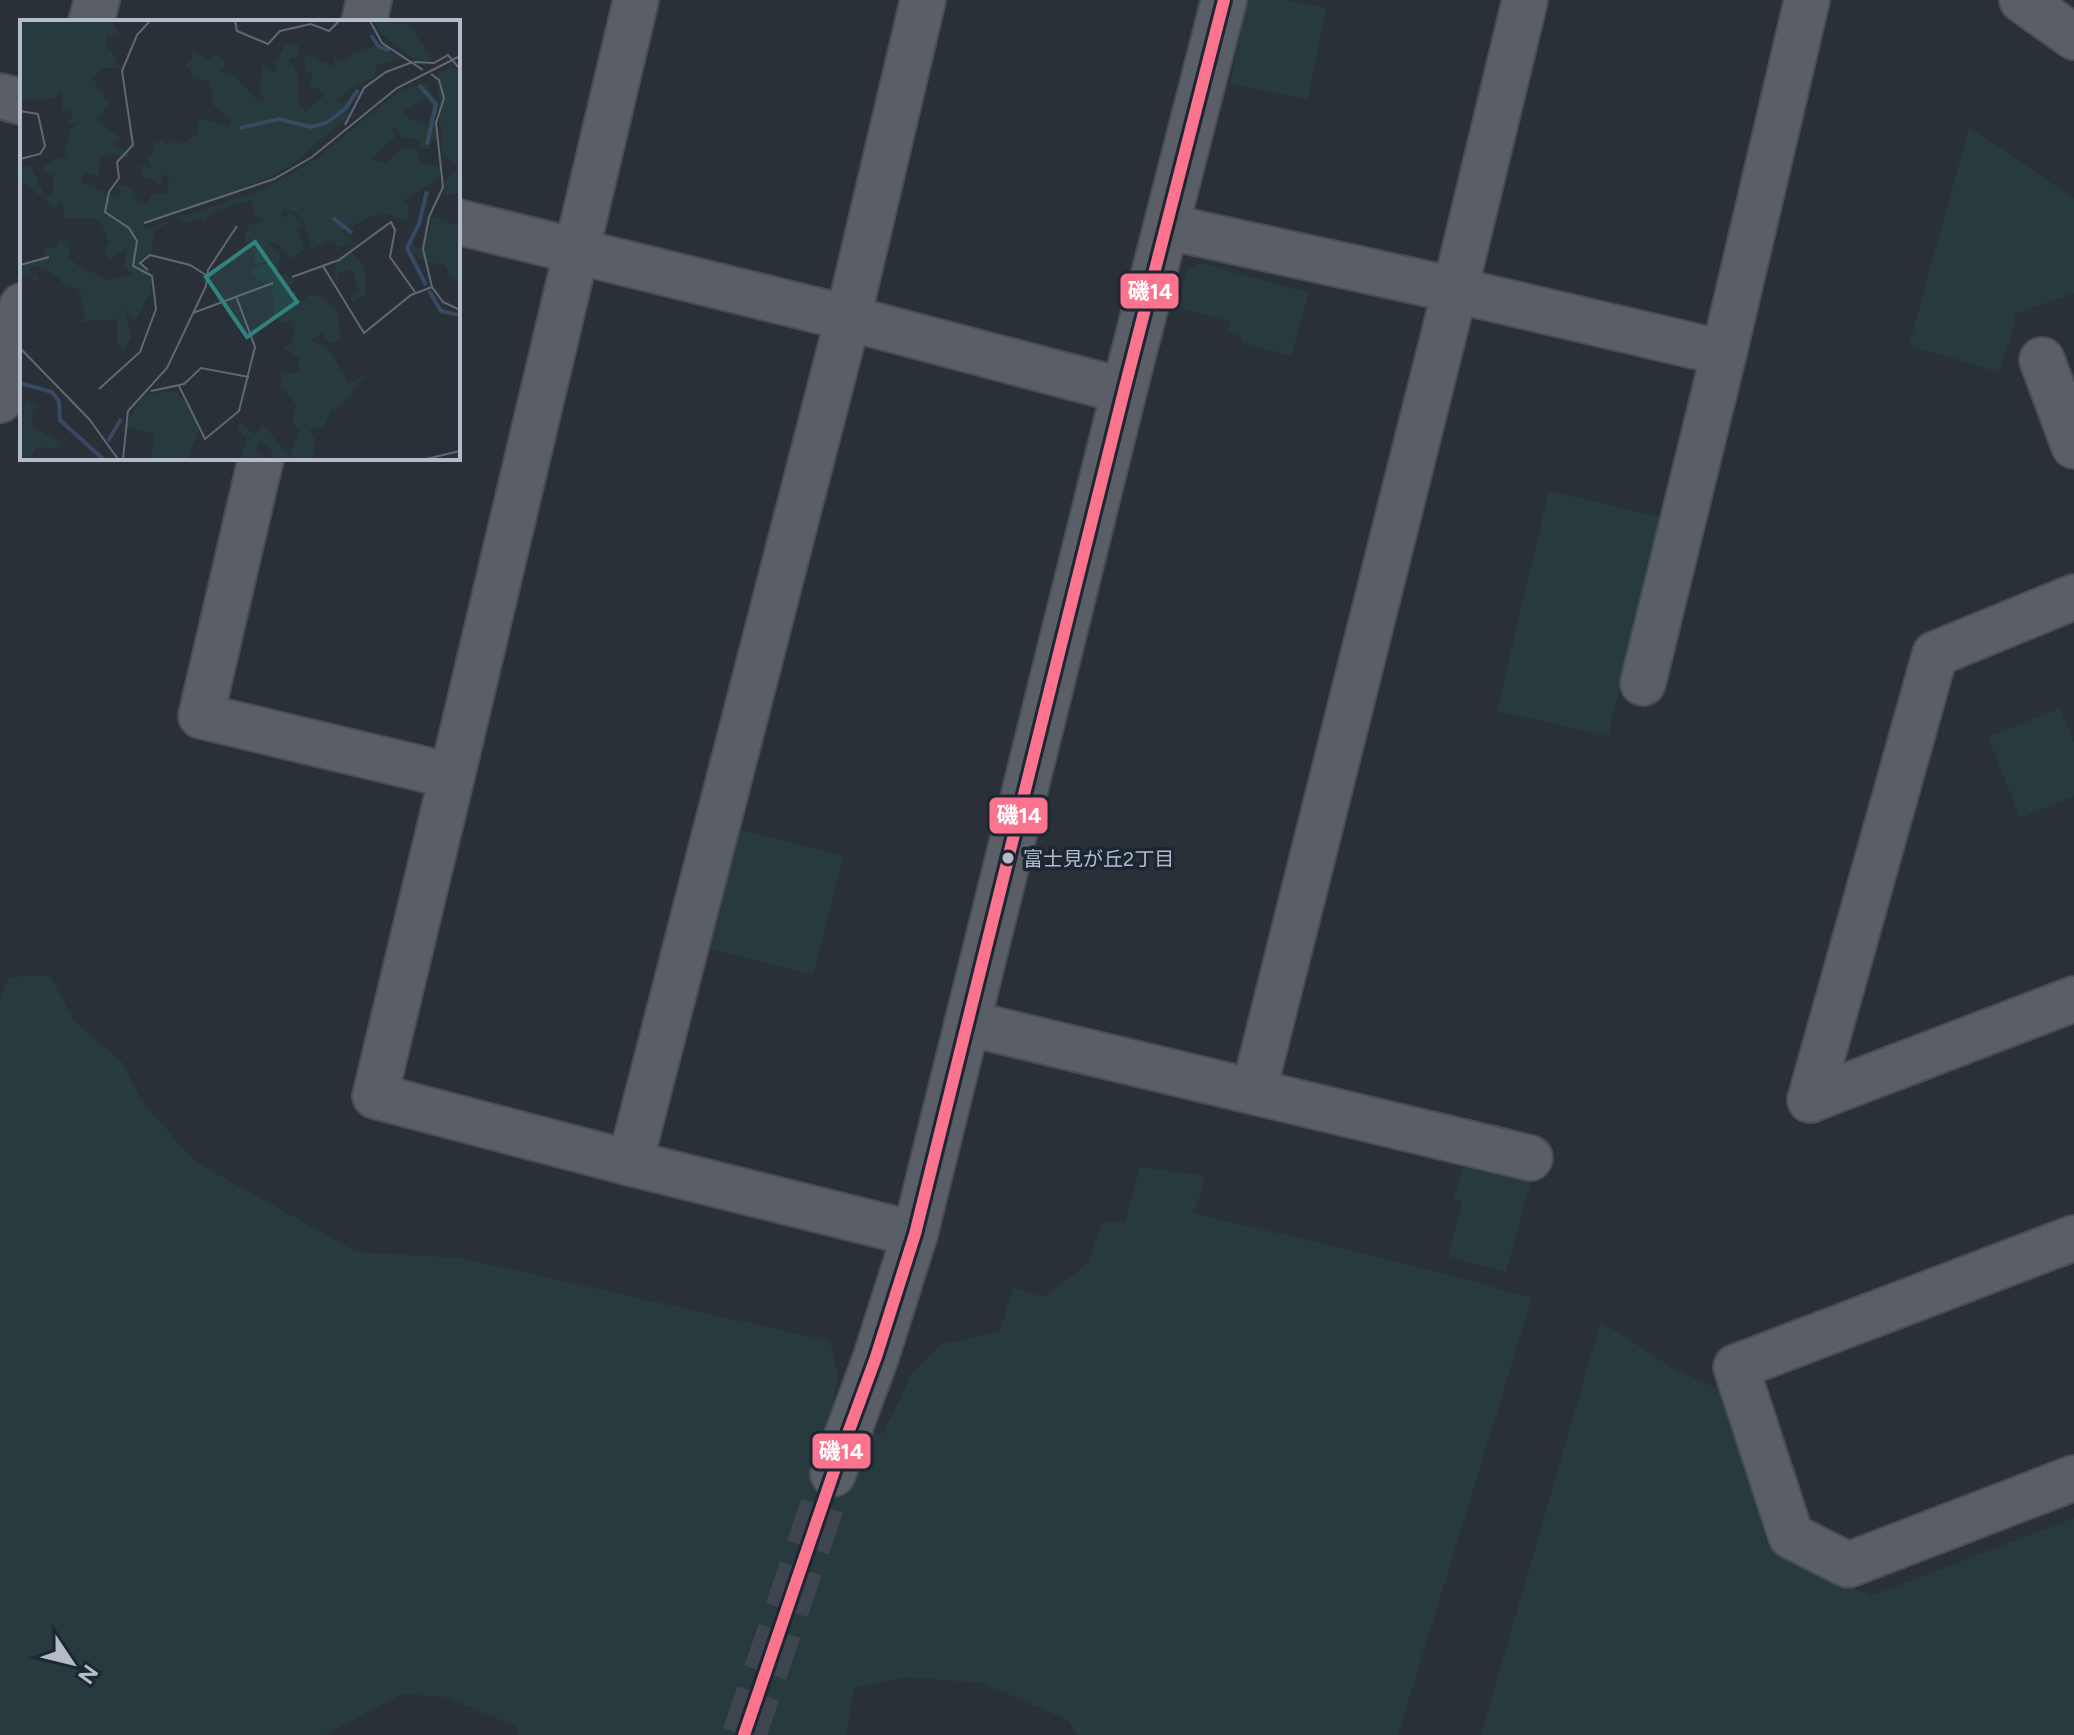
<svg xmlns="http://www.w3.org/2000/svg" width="2074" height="1735" viewBox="0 0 2074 1735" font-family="Figtree,'Noto Sans JP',sans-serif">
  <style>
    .green { fill: #273a3e }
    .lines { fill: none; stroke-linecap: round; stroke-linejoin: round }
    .tertiary-tunnel { stroke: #3f454e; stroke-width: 44; stroke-dasharray: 44 22; stroke-linecap: butt }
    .minor-casing { stroke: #484c53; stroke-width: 48 }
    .tertiary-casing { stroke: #484c53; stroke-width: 48 }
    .minor { stroke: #5a5e66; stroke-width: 44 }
    .tertiary { stroke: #5a5e66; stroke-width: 44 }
    .bus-1-casing { stroke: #1d2633; stroke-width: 18 }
    .bus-1 { stroke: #fc738d; stroke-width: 12 }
    .bus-dot { fill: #b4bcc9; stroke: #1d2633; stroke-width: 3 }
    .labels { text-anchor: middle; stroke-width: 7; stroke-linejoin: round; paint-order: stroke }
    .bus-label { font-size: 20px; fill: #b4bcc9; stroke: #1d2633; text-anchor: start }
    .inset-river { fill: none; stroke: #384963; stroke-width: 4 }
    .inset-road { fill: none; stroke: #616872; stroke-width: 2 }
    .view { fill: #308480; fill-opacity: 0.15; stroke: #308480; stroke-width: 4 }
    .inset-edge { fill: none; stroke: #b4bcc9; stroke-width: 4 }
    .line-badge { stroke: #1d2633; stroke-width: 3 }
    .badge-label { font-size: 22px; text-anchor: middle; font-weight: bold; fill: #fff }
  </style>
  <rect width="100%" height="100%" fill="#2a3038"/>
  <g class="green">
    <path d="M 1247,0 L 1285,0 L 1326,8 L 1308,99 L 1230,84 Z"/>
    <path d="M 1969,128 L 2004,150 L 2074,199 L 2074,293 L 2015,314 L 2012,336 L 1998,372 L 1909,345 Z"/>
    <path d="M 1201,263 L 1309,293 L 1291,356 L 1241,342 L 1242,337 L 1228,333 L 1230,322 L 1177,307 L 1188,269 Z"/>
    <path d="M 1549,491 L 1660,517 L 1608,736 L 1497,711 Z"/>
    <path d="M 2060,708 L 2074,743 L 2074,796 L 2020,818 L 1988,737 Z"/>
    <path d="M 740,830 L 843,856 L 813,975 L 710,949 Z"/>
    <path d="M 50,975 L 74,1021 L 122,1062 L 141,1100 L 194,1161 L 357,1252 L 460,1258 L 830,1341 L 838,1376 L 830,1423 L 883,1434 L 911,1375 L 941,1344 L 1000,1332 L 1013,1288 L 1044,1297 L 1089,1262 L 1101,1222 L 1125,1223 L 1140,1167 L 1206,1176 L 1194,1213 L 1427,1269 L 1532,1298 L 1398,1735 L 1077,1735 L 1068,1720 L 982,1683 L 906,1677 L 854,1688 L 846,1735 L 519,1735 L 515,1726 L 446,1697 L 402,1694 L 325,1735 L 0,1735 L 0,999 L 9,977 Z"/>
    <path d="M 1465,1159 L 1532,1177 L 1506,1272 L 1448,1256 L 1462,1202 L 1454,1199 Z"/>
    <path d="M 1601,1321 L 1672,1368 L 1727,1393 L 1767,1545 L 1871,1596 L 2074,1518 L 2074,1735 L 1481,1735 Z"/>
  </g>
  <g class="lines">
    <path class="tertiary-tunnel" d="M 744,1735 L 833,1474"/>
    <defs>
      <g id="minor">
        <path d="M 91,22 L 97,0"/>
        <path d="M 364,22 L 369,0"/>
        <path d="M 1168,227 L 1455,290 L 1724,353 L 1807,0"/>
        <path d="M 2042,360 L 2074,446"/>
        <path d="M 0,400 L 22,306"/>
        <path d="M 261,458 L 201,716 L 452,776 L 375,1096 L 630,1163 L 915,1234"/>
        <path d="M 1643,683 L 1724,353"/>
        <path d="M 452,776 L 636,0"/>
        <path d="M 967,1023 L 1530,1158"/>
        <path d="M 1254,1090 L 1455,290 L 1525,0"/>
        <path d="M 1810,1100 L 1935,654 L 2074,597"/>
        <path d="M 1810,1100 L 2074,999"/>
        <path d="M 630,1163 L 848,318 L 923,0"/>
        <path d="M 2074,1238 L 1736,1367 L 1791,1536 L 1848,1565 L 2074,1478"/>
      </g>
      <g id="tertiary">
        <path d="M 2022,0 L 2074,37"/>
        <path d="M 0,96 L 22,102"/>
        <path d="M 458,222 L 848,318 L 1124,391"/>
        <path d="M 833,1474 L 876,1357 L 915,1234 L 1124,391 L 1224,0"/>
      </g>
    </defs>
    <use href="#minor" class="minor-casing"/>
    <use href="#tertiary" class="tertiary-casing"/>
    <use href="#minor" class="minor"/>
    <use href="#tertiary" class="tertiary"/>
    <defs>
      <path id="bus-1" d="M 744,1735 L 833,1474 L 876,1357 L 915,1234 L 1124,391 L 1224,0"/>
    </defs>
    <use href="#bus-1" class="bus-1-casing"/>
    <use href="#bus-1" class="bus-1"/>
  </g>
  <circle class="bus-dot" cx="1008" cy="858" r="7"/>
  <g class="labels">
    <g class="bus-label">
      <text x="1023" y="866">富士見が丘2丁目</text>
    </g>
  </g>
  <g transform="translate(20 20)">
    <rect width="440" height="440" fill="#2a3038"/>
    <path d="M 0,1 L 92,1 L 99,13 L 109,16 L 87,15 L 86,31 L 92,31 L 100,48 L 82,48 L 73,59 L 89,84 L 76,100 L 100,117 L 93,125 L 108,132 L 109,138 L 91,134 L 80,138 L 79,156 L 64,153 L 60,162 L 101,179 L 97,165 L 113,168 L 118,184 L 128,183 L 131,174 L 147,173 L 149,155 L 143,155 L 140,165 L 132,158 L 124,159 L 118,145 L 133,149 L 126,138 L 134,133 L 133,124 L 143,120 L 148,125 L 149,119 L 163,124 L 177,114 L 180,98 L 210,107 L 210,98 L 193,85 L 190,62 L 173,56 L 165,45 L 172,40 L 171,31 L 190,41 L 197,33 L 206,44 L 200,51 L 212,54 L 239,82 L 246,78 L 239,74 L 243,47 L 233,36 L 257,54 L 255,44 L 267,22 L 278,25 L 278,37 L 269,39 L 278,57 L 278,83 L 285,92 L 306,74 L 290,65 L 293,49 L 286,55 L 284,34 L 313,46 L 315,38 L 326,42 L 332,33 L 353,26 L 384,39 L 358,44 L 353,58 L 327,70 L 317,82 L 330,83 L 327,97 L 275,142 L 251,157 L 123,205 L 125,209 L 246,168 L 296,139 L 380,70 L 406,63 L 419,85 L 414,97 L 417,119 L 409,121 L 409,129 L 401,129 L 398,119 L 382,118 L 371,104 L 375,117 L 352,139 L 366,144 L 381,128 L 388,128 L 396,129 L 402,143 L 422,148 L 417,160 L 381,182 L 389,184 L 388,202 L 362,192 L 320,211 L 335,224 L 319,226 L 311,220 L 292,229 L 283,199 L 275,192 L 266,191 L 261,193 L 263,199 L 270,192 L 283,204 L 277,209 L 284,230 L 270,239 L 261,226 L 247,221 L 260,235 L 257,257 L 265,253 L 275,261 L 268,271 L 277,271 L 276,278 L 283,281 L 288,275 L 301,276 L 318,292 L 320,319 L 311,324 L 301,313 L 291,321 L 309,329 L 328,363 L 347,354 L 321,386 L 313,387 L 304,406 L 289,410 L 295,419 L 292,439 L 248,439 L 253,433 L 241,421 L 235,428 L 243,433 L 242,439 L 221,438 L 227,420 L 217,408 L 220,403 L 236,415 L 242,403 L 269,437 L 280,410 L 272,402 L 276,385 L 261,367 L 261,353 L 279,353 L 279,337 L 262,328 L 270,325 L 275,313 L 271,302 L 276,300 L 262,303 L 255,297 L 251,263 L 238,260 L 231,251 L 250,241 L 233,244 L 236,231 L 223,222 L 229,205 L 243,202 L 233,193 L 231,180 L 194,191 L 184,202 L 187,205 L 184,203 L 182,198 L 165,204 L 159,198 L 134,210 L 131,233 L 119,241 L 130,252 L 131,270 L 115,301 L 103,288 L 112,316 L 104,331 L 97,324 L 97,299 L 57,302 L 66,297 L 58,272 L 64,269 L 47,267 L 34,254 L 15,246 L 7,251 L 18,254 L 18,260 L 5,262 L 15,256 L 0,255 L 0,246 L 26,236 L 22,227 L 37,228 L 40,219 L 45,223 L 47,217 L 50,239 L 60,247 L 89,260 L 112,254 L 104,248 L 107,227 L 89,240 L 84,230 L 89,221 L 79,199 L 45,198 L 42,178 L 35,188 L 0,159 L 0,146 L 11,147 L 24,174 L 28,178 L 33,173 L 33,156 L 21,150 L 34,139 L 44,139 L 50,110 L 60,102 L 46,104 L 54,93 L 43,90 L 43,71 L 33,79 L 0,80 ZM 404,79 L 412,85 L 407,105 L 384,97 L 385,90 ZM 353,1 L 390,5 L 411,38 L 404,46 L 362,15 ZM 432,47 L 440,51 L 440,174 L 424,174 L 425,162 L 438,147 L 422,133 L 418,55 ZM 413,196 L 440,207 L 440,259 L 435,263 L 424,244 L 408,243 L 384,229 L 393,210 L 393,226 L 402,229 ZM 331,232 L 345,247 L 345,275 L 333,282 L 325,267 L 332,275 L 337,272 L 335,254 L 330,249 L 319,253 L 316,263 L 315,252 L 317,242 ZM 139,372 L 157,372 L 174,394 L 179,412 L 167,439 L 131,439 L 133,424 L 139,424 L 133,423 L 134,413 L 105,407 L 121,378 ZM 5,380 L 21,385 L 13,390 L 11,407 L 41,422 L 37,428 L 17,427 L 10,439 L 0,439 Z" fill="#273a3e" fill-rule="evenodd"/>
    <path class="inset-river" d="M 351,15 L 359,27 L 370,30M 399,65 L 416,84 L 407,125M 220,108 L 259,99 L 291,107 L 306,103 L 325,89 L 338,70M 313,198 L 332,213M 406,265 L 387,228 L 399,204 L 407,171M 409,271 L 421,291 L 440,295M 0,363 L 32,372 L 39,381 L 40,400 L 83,439M 88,421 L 101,399"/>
    <path class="inset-road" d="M 215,1 L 217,11 L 248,24 L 260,11 L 291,4 L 309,11 L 319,1M 350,1 L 362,23 L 403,50M 394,42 L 414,43 L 428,35 L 440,49M 411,54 L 419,60 L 424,78 L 416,103 L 423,167 L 409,197 L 403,229 L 412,267 L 423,282 L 440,290M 0,91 L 18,94 L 25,126 L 20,134 L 0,139M 325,105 L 344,68 L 366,52 L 393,42M 124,203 L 254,159 L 292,137 L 377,68 L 440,36M 0,245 L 29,237M 303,246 L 344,313 L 391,275 L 412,267M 128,250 L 120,243 L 130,235 L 170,245 L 186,255M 272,257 L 319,240 L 371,202 L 375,210 L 370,237 L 395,272M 173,293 L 253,263M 0,328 L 69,399 L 98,439M 159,366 L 185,419 L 219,391 L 235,327 L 216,276M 79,369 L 120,332 L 136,289 L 132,256 L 113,246 L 117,221 L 109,208 L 85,192 L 89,172 L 99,158 L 97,142 L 113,125 L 102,51 L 117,15 L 130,1M 131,371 L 164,364 L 181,348 L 229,357M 103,439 L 108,391 L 147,348 L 186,266 L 188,250 L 217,206M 406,439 L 440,431"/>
    <path class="view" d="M 235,222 L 277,282 L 227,317 L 186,257 Z"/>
    <rect width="440" height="440" class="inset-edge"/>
  </g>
  <g class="line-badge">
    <rect x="1119" y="272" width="61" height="38" rx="8" fill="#fc738d"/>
    <rect x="988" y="796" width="61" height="39" rx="8" fill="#fc738d"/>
    <rect x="811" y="1432" width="61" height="38" rx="8" fill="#fc738d"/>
  </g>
  <g class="badge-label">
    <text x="1150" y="299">磯14</text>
    <text x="1019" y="823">磯14</text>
    <text x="841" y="1459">磯14</text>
  </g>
  <g transform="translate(72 1663) rotate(125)" stroke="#1d2633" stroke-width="6" paint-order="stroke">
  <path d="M0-6L14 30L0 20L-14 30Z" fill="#b4bcc9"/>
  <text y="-12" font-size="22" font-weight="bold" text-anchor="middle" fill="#b4bcc9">N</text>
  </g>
</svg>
